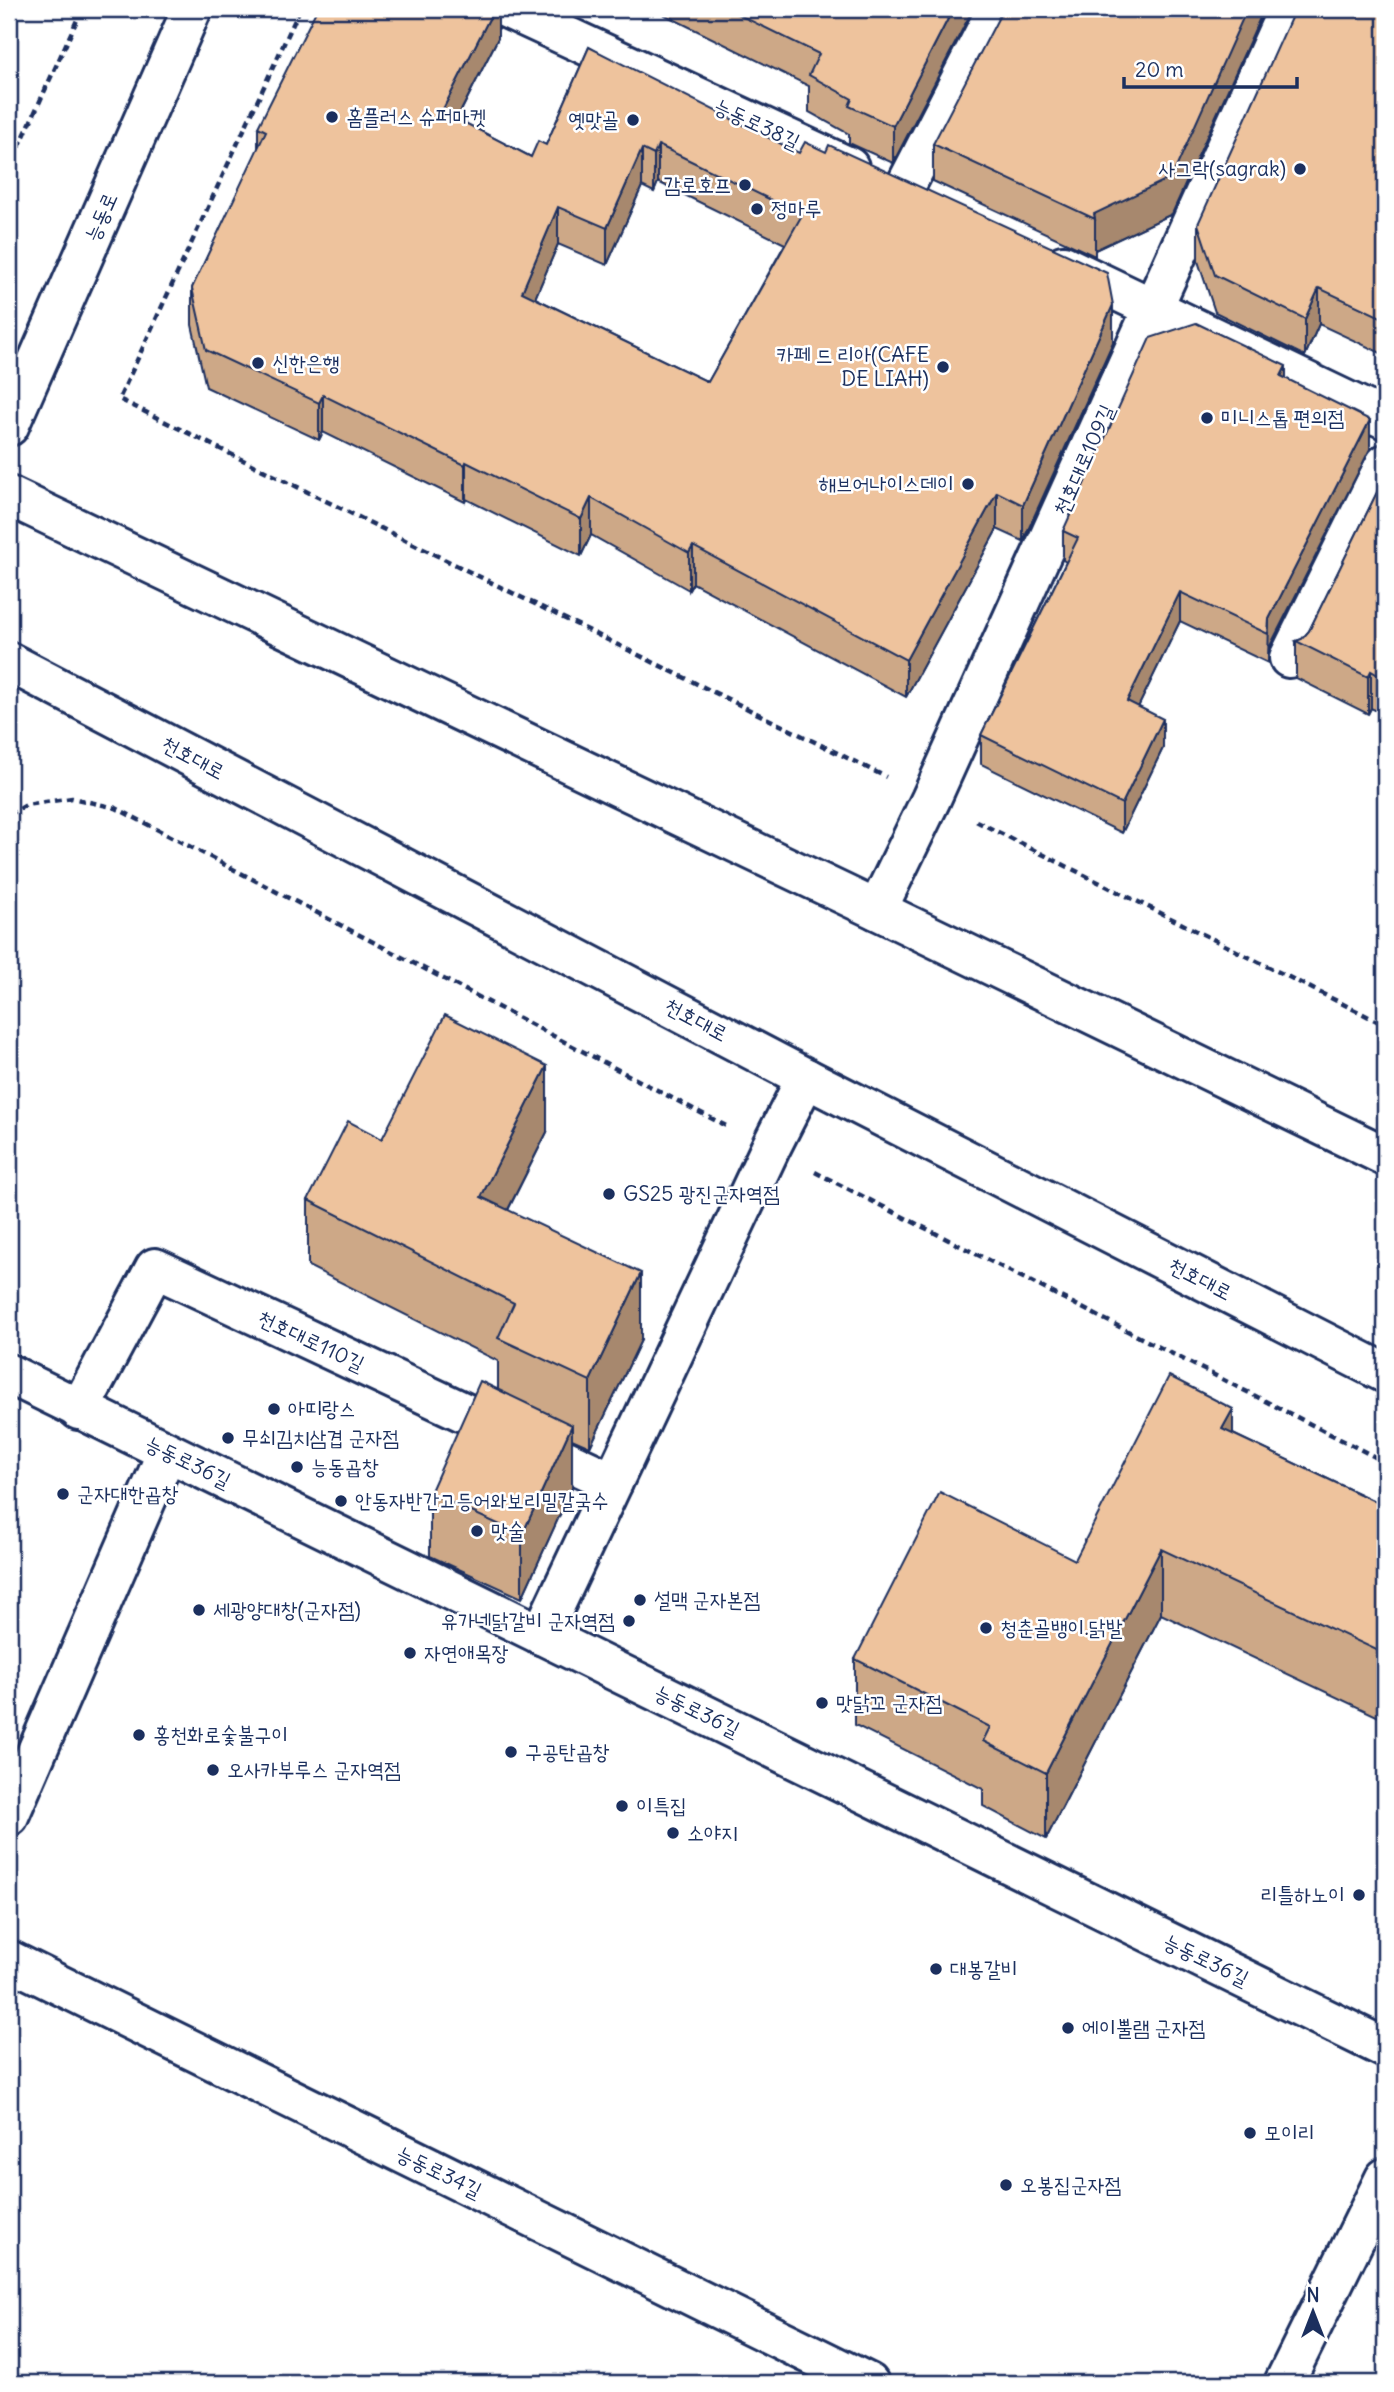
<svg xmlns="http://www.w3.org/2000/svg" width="1394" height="2392" viewBox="0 0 1394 2392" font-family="Delius,'Poor Story',sans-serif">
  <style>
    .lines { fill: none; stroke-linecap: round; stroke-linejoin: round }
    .minor-casing { stroke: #1b2f5e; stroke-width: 44 }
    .major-casing { stroke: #1b2f5e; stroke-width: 44 }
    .path { stroke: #1b2f5e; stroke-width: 4.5; stroke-dasharray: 7 5; stroke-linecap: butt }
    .minor { stroke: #fff; stroke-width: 38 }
    .major { stroke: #fff; stroke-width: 38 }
    .wall { fill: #cda887; stroke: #1b2f5e; stroke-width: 2; fill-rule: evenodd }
    .shaded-wall { fill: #a7886e; stroke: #1b2f5e; stroke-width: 2 }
    .building { fill: #eec39d; stroke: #1b2f5e; stroke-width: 2; fill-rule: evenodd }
    .poi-dot { fill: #1b2f5e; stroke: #fff; stroke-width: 2.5 }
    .labels { text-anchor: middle; stroke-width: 5; stroke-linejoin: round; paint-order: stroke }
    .poi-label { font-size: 21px; fill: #1b2f5e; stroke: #fff; text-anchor: start }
    .street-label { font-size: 21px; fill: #1b2f5e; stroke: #fff }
  </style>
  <rect width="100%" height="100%" fill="#fff"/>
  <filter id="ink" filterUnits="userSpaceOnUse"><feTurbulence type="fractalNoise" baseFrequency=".0143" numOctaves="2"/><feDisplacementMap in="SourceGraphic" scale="14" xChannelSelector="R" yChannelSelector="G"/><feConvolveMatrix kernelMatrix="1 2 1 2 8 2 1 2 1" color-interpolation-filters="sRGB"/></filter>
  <g filter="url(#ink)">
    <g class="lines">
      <defs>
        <g id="minor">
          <path d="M 508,9 L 849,167"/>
          <path d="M 903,191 L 997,9"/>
          <path d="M 1063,265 L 1385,419"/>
          <path d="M 1289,658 L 1385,464"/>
          <path d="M 877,910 L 931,799 L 1288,9"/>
          <path d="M 9,1374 L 1385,2048"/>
          <path d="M 79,1410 L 155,1268 L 613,1482"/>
          <path d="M 541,1635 L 770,1149 L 806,1078"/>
          <path d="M 9,1816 L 167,1452"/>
          <path d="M 9,1960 L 869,2383"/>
          <path d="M 1284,2383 L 1385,2178"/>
        </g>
        <g id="major">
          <path d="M 9,426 L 192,9"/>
          <path d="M 9,496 L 877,910 L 1385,1156"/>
          <path d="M 9,662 L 806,1078 L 1385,1373"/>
        </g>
      </defs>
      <use href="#minor" class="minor-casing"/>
      <use href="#major" class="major-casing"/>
      <g class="path">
        <path d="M 300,9 L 119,399 L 886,777"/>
        <path d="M 9,169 L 82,9"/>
        <path d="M 9,815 L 26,805 L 72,798 L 116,808 L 726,1126"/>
        <path d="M 976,821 L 1385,1025"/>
        <path d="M 815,1172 L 1385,1462"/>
      </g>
      <use href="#minor" class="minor"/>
      <use href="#major" class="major"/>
    </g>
    <g class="wall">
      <path d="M 498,9 L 498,38 L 457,119 L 531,157 L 546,145 L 589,47 L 1113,342 L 1023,541 L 997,529 L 906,697 L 693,583 L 689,590 L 591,535 L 581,556 L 466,499 L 465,502 L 323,432 L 319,440 L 206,387 L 192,325 L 192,288 L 258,150 L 258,127 ZM 658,182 L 785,244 L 708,382 L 535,298 L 558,244 L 607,265 L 642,186 L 654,192 Z"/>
      <path d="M 653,9 L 973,9 L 893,163 L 849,143 L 849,134 L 809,112 L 809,86 Z"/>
      <path d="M 1385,9 L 1385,355 L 1319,324 L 1305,356 L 1215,312 L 1198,261 L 1198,224 Z"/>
      <path d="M 933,144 L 1172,214 L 1095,250 L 1095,256 L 933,181 Z"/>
      <path d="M 1286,379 L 1370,449 L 1269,648 L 1268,663 L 1180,621 L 1138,707 L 1163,748 L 1122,833 L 981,764 L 981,735 L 1066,562 L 1063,560 L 1063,531 Z"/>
      <path d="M 1385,476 L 1385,715 L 1371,708 L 1368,714 L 1296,678 L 1296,641 L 1302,639 L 1309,631 Z"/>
      <path d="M 547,1132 L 508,1210 L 641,1340 L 590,1447 L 572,1439 L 572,1488 L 522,1598 L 430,1556 L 430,1493 L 498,1389 L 498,1361 L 308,1266 L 308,1200 L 382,1139 Z"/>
      <path d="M 1233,1434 L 1385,1506 L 1385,1720 L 1161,1614 L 1046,1839 L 983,1806 L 983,1789 L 855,1725 L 855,1659 L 1075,1560 Z"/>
    </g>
    <g class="shaded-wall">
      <path d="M 494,9 L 498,9 L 498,38 L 442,148 L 442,111 Z"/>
      <path d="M 953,9 L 973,9 L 893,163 L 893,126 Z"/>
      <path d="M 1247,9 L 1264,9 L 1172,214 L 1095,250 L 1095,219 L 1094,214 Z"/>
      <path d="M 658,145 L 658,182 L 654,192 L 654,155 Z"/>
      <path d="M 642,149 L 642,186 L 607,265 L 607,228 Z"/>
      <path d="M 558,207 L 558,244 L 522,329 L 522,292 Z"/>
      <path d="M 1319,288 L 1319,324 L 1305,356 L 1305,319 Z"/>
      <path d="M 1113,305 L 1113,342 L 1023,541 L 1023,505 Z"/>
      <path d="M 1286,366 L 1286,396 L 1281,376 Z"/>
      <path d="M 323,395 L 323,432 L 319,440 L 319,403 Z"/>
      <path d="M 1370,420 L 1370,449 L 1269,648 L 1268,663 L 1269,619 Z"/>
      <path d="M 466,462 L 466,499 L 465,502 L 465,465 Z"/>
      <path d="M 997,492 L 997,529 L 906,697 L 906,660 Z"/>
      <path d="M 591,498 L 591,535 L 581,556 L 581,519 Z"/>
      <path d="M 693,546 L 693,583 L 689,590 L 689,553 Z"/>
      <path d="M 1180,592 L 1180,621 L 1127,730 L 1127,701 Z"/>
      <path d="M 1371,671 L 1371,708 L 1368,714 L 1368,677 Z"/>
      <path d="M 1163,719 L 1163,748 L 1122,833 L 1122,804 Z"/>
      <path d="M 547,1066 L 547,1132 L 481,1263 L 481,1197 Z"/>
      <path d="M 641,1273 L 641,1340 L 590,1447 L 590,1381 Z"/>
      <path d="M 1233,1409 L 1233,1474 L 1222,1429 Z"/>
      <path d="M 572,1425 L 572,1488 L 522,1598 L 522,1535 Z"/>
      <path d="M 1161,1549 L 1161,1614 L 1046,1839 L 1046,1773 Z"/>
    </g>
    <g class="building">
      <path d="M 317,9 L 494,9 L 442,111 L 531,157 L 538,141 L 546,145 L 589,47 L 799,153 L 805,142 L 826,152 L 829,145 L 1107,273 L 1113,305 L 1023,505 L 997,492 L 906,660 L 693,546 L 689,553 L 591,498 L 581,519 L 466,462 L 465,465 L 323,395 L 319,403 L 206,350 L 192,288 L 266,131 L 258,127 ZM 658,145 L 802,215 L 708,382 L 522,292 L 558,207 L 607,228 L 642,149 L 654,155 Z"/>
      <path d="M 727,9 L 953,9 L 893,126 L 849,106 L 852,99 L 809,75 L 819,54 Z"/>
      <path d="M 1003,9 L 1247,9 L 1172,177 L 1094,214 L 1095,219 L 933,144 Z"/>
      <path d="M 1295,9 L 1385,9 L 1385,319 L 1319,288 L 1305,319 L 1215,275 L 1198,224 Z"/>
      <path d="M 1196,323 L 1286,366 L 1281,376 L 1370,420 L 1269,619 L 1268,634 L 1180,592 L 1127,701 L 1163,719 L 1122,804 L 981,735 L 1078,538 L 1063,531 L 1150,338 Z"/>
      <path d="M 1385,476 L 1385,679 L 1371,671 L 1368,677 L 1296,641 L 1302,639 L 1309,631 Z"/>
      <path d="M 445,1015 L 547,1066 L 481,1197 L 641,1273 L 590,1381 L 498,1338 L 514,1303 L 308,1200 L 348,1121 L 382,1139 Z"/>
      <path d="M 1169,1376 L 1233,1409 L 1222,1429 L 1385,1506 L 1385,1654 L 1161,1549 L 1046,1773 L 983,1741 L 990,1727 L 855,1659 L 940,1492 L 1075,1560 Z"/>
      <path d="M 480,1381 L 572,1425 L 522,1535 L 430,1493 Z"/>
    </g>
  </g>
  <g class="poi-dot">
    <circle cx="332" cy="117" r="7"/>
    <circle cx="633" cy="120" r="7"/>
    <circle cx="1300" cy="169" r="7"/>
    <circle cx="745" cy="185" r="7"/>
    <circle cx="757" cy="209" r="7"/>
    <circle cx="258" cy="363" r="7"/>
    <circle cx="943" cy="367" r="7"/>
    <circle cx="1207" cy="418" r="7"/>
    <circle cx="968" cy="484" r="7"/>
    <circle cx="609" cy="1194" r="7"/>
    <circle cx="274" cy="1409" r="7"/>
    <circle cx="228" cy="1438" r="7"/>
    <circle cx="297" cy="1467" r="7"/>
    <circle cx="63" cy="1494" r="7"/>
    <circle cx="341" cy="1501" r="7"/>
    <circle cx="477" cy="1531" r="7"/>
    <circle cx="640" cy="1600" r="7"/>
    <circle cx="199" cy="1610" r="7"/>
    <circle cx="629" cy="1621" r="7"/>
    <circle cx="986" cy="1628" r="7"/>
    <circle cx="410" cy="1653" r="7"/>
    <circle cx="822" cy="1703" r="7"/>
    <circle cx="139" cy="1735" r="7"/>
    <circle cx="511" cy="1752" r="7"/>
    <circle cx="213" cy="1770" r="7"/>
    <circle cx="622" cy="1806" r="7"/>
    <circle cx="673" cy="1833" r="7"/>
    <circle cx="1359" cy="1895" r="7"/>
    <circle cx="936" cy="1969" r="7"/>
    <circle cx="1068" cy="2028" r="7"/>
    <circle cx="1250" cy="2133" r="7"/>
    <circle cx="1006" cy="2185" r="7"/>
  </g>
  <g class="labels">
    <g class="poi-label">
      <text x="346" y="124">홈플러스 슈퍼마켓</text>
      <text x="619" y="127" text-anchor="end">옛맛골</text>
      <text x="1286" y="176" text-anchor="end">사그락(sagrak)</text>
      <text x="731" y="192" text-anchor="end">감로호프</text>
      <text x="771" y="216">정마루</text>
      <text x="929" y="362" text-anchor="end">카페 드 리아(CAFE<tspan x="929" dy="24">DE LIAH)</tspan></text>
      <text x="272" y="370">신한은행</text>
      <text x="1221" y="425">미니스톱 편의점</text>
      <text x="954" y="491" text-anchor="end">해브어나이스데이</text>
      <text x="623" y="1201">GS25 광진군자역점</text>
      <text x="288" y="1416">아띠랑스</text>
      <text x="242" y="1445">무쇠김치삼겹 군자점</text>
      <text x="311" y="1474">능동곱창</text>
      <text x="77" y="1501">군자대한곱창</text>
      <text x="355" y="1508">안동자반간고등어와보리밀칼국수</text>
      <text x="491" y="1538">맛술</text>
      <text x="654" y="1607">설맥 군자본점</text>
      <text x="213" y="1617">세광양대창(군자점)</text>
      <text x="615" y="1628" text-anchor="end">유가네닭갈비 군자역점</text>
      <text x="1000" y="1635">청춘골뱅이.닭발</text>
      <text x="424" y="1660">자연애목장</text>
      <text x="836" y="1710">맛닭꼬 군자점</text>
      <text x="153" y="1742">홍천화로숯불구이</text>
      <text x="525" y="1759">구공탄곱창</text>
      <text x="227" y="1777">오사카부루스 군자역점</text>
      <text x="636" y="1813">이특집</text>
      <text x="687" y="1840">소야지</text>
      <text x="1345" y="1902" text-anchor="end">리틀하노이</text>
      <text x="950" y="1976">대봉갈비</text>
      <text x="1082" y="2035">에이뿔램 군자점</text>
      <text x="1264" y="2140">모이리</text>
      <text x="1020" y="2192">오봉집군자점</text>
    </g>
    <g class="street-label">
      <text transform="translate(757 124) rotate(25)" y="7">능동로38길</text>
      <text transform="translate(101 217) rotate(-66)" y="7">능동로</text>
      <text transform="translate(1084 460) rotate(-66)" y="7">천호대로109길</text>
      <text transform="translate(193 758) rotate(28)" y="7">천호대로</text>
      <text transform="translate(696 1020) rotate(28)" y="7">천호대로</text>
      <text transform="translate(1200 1279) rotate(27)" y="7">천호대로</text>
      <text transform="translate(311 1341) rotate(25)" y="7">천호대로110길</text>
      <text transform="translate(188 1462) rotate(26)" y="7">능동로36길</text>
      <text transform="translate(697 1711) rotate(26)" y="7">능동로36길</text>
      <text transform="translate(1206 1960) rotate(26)" y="7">능동로36길</text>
      <text transform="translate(439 2172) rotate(26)" y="7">능동로34길</text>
    </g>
  </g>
  <rect width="1394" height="2392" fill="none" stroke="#fff" stroke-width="35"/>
  <rect x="18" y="18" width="1359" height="2357" fill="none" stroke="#1b2f5e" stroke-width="2.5" filter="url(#ink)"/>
  <g transform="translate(1313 2312)" stroke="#ffffff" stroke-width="5" paint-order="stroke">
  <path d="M0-5L12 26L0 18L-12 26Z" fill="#1b2f5e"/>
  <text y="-10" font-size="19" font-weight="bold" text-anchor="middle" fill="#1b2f5e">N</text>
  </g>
  <path d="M1124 77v10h173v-10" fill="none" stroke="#1b2f5e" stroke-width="3.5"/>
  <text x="1135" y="77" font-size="21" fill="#1b2f5e" stroke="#ffffff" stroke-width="5" paint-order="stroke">20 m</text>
</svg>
